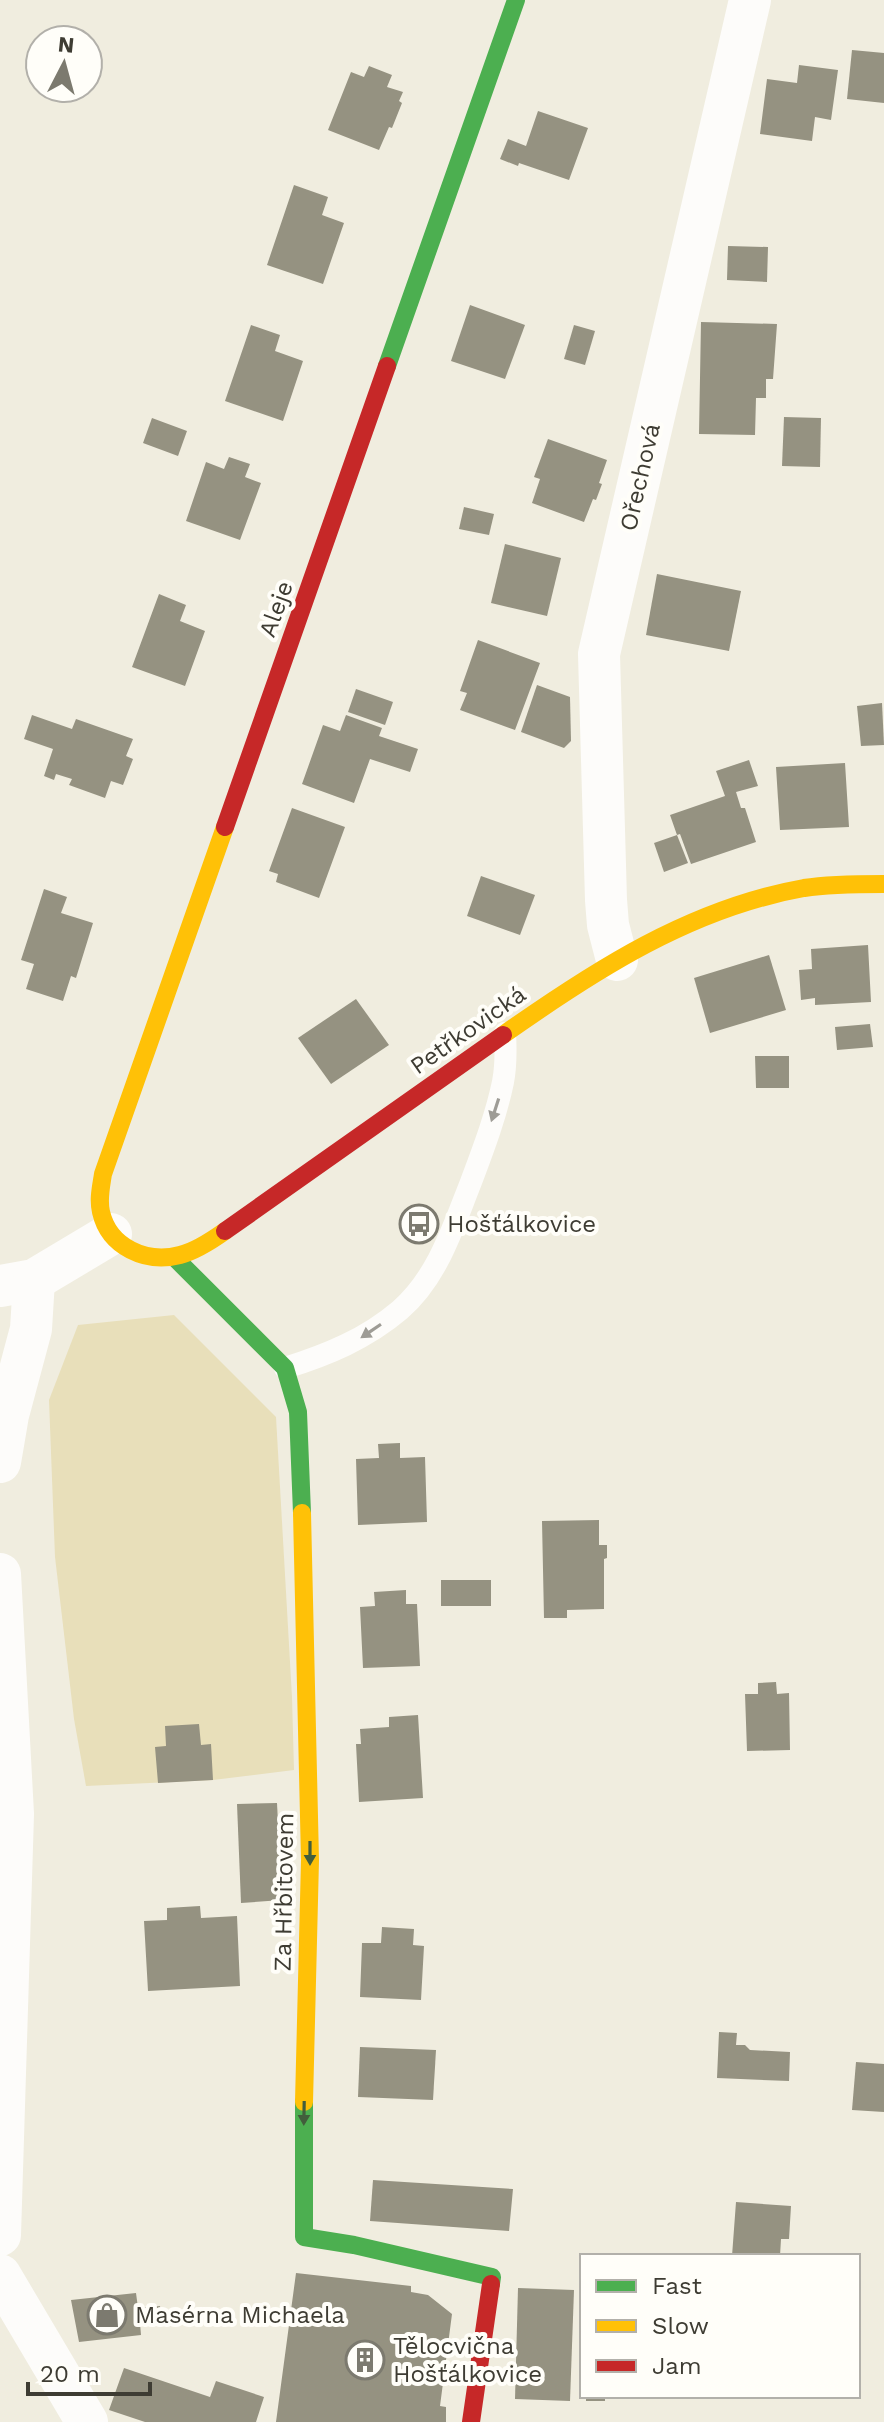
<svg xmlns="http://www.w3.org/2000/svg" width="884" height="2422" viewBox="0 0 884 2422" font-family="'Work Sans',sans-serif">
  <style>
    .green { fill: #e8dfba }
    .building { fill: #959281 }
    .lines { fill: none; stroke-linecap: round; stroke-linejoin: round }
    .lane { stroke: #fdfcfa; stroke-width: 22 }
    .street { stroke: #fdfcfa; stroke-width: 42 }
    .fast { stroke: #4caf50; stroke-width: 18 }
    .slow { stroke: #ffc107; stroke-width: 18 }
    .jam { stroke: #c62828; stroke-width: 18 }
    .oneway { fill: #9e9c96 }
    .oneway2 { fill: #425e3c }
    .labels { text-anchor: middle; stroke-width: 8; stroke-linejoin: round; paint-order: stroke }
    .street-label { font-size: 24px; fill: #3e3c33; stroke: #fffef9 }
    .poi-label { font-size: 24px; fill: #3e3c33; stroke: #fffef9; text-anchor: start }
  </style>
  <rect width="100%" height="100%" fill="#f0eddf"/>
  <path class="green" d="M 174,1315 L 276,1417 L 292,1697 L 294,1770 L 213,1780 L 86,1786 L 74,1719 L 55,1557 L 49,1400 L 78,1325 Z"/>
  <g class="building">
    <path d="M 852,50 L 884,53 L 884,103 L 847,99 Z"/>
    <path d="M 799,65 L 838,70 L 831,120 L 815,117 L 812,141 L 760,134 L 767,79 L 797,83 Z"/>
    <path d="M 369,66 L 392,75 L 387,87 L 403,92 L 399,101 L 402,103 L 392,128 L 389,127 L 379,150 L 328,130 L 351,72 L 364,77 Z"/>
    <path d="M 538,111 L 588,128 L 569,180 L 519,163 L 518,166 L 500,159 L 508,139 L 526,146 Z"/>
    <path d="M 294,185 L 328,197 L 322,215 L 344,223 L 323,284 L 267,265 Z"/>
    <path d="M 728,246 L 768,247 L 767,282 L 727,280 Z"/>
    <path d="M 470,305 L 525,325 L 505,379 L 451,361 Z"/>
    <path d="M 701,322 L 777,324 L 773,379 L 766,379 L 766,398 L 756,398 L 755,435 L 699,434 Z"/>
    <path d="M 251,325 L 280,335 L 275,351 L 303,361 L 283,421 L 225,401 Z"/>
    <path d="M 574,325 L 595,331 L 585,365 L 564,359 Z"/>
    <path d="M 784,417 L 821,418 L 820,467 L 782,466 Z"/>
    <path d="M 152,418 L 187,431 L 178,456 L 143,443 Z"/>
    <path d="M 548,439 L 607,460 L 599,483 L 602,484 L 596,500 L 593,499 L 584,522 L 532,503 L 540,479 L 534,477 Z"/>
    <path d="M 229,457 L 250,464 L 245,477 L 261,483 L 240,540 L 186,521 L 206,462 L 224,469 Z"/>
    <path d="M 464,507 L 494,514 L 489,535 L 459,529 Z"/>
    <path d="M 505,544 L 561,558 L 547,616 L 491,603 Z"/>
    <path d="M 657,574 L 741,591 L 729,651 L 646,635 Z"/>
    <path d="M 159,594 L 186,605 L 180,621 L 205,631 L 185,686 L 132,667 Z"/>
    <path d="M 478,640 L 540,663 L 515,730 L 460,710 L 467,693 L 460,691 Z"/>
    <path d="M 537,685 L 570,697 L 571,741 L 564,748 L 521,732 Z"/>
    <path d="M 356,689 L 393,702 L 385,725 L 348,712 Z"/>
    <path d="M 882,703 L 884,745 L 861,746 L 857,706 Z"/>
    <path d="M 32,715 L 72,729 L 76,719 L 133,739 L 126,756 L 133,759 L 123,785 L 111,781 L 105,798 L 69,785 L 72,779 L 56,774 L 54,780 L 44,776 L 53,749 L 24,739 Z"/>
    <path d="M 346,715 L 382,728 L 379,736 L 418,749 L 410,772 L 370,759 L 354,803 L 302,784 L 323,725 L 340,731 Z"/>
    <path d="M 749,760 L 758,786 L 736,792 L 741,808 L 745,808 L 756,842 L 691,864 L 680,834 L 677,835 L 670,815 L 725,796 L 716,771 Z"/>
    <path d="M 845,763 L 849,827 L 780,830 L 776,767 Z"/>
    <path d="M 292,808 L 345,827 L 319,898 L 276,882 L 278,874 L 269,871 Z"/>
    <path d="M 677,835 L 688,863 L 664,872 L 654,843 Z"/>
    <path d="M 481,876 L 535,895 L 520,935 L 467,916 Z"/>
    <path d="M 44,889 L 67,897 L 61,913 L 93,923 L 76,978 L 71,976 L 63,1001 L 26,989 L 34,964 L 21,960 Z"/>
    <path d="M 868,945 L 871,1002 L 815,1005 L 815,998 L 801,1000 L 799,970 L 812,969 L 811,949 Z"/>
    <path d="M 769,955 L 786,1010 L 710,1033 L 694,978 Z"/>
    <path d="M 356,999 L 389,1045 L 331,1084 L 298,1038 Z"/>
    <path d="M 870,1024 L 873,1047 L 837,1050 L 835,1027 Z"/>
    <path d="M 755,1056 L 789,1056 L 789,1088 L 756,1088 Z"/>
    <path d="M 400,1443 L 400,1458 L 425,1457 L 427,1522 L 358,1525 L 356,1459 L 379,1458 L 378,1444 Z"/>
    <path d="M 599,1520 L 599,1545 L 607,1545 L 607,1558 L 604,1559 L 604,1609 L 567,1610 L 567,1618 L 544,1618 L 542,1521 Z"/>
    <rect x="441" y="1580" width="50" height="26"/>
    <path d="M 406,1590 L 406,1604 L 417,1604 L 420,1666 L 363,1668 L 360,1607 L 375,1606 L 374,1592 Z"/>
    <path d="M 776,1682 L 777,1694 L 789,1693 L 790,1750 L 747,1751 L 745,1694 L 758,1694 L 758,1683 Z"/>
    <path d="M 418,1715 L 423,1798 L 359,1802 L 356,1744 L 361,1744 L 360,1729 L 389,1727 L 389,1717 Z"/>
    <path d="M 199,1724 L 201,1745 L 211,1744 L 213,1780 L 158,1783 L 155,1747 L 166,1746 L 165,1726 Z"/>
    <path d="M 277,1803 L 282,1900 L 241,1903 L 237,1804 Z"/>
    <path d="M 200,1906 L 201,1918 L 237,1916 L 240,1986 L 148,1991 L 144,1921 L 167,1920 L 167,1908 Z"/>
    <path d="M 382,1927 L 414,1929 L 413,1945 L 424,1946 L 421,2000 L 360,1997 L 362,1943 L 381,1943 Z"/>
    <path d="M 719,2032 L 737,2033 L 736,2045 L 745,2045 L 750,2050 L 790,2052 L 789,2081 L 717,2078 Z"/>
    <path d="M 360,2047 L 436,2050 L 433,2100 L 358,2097 Z"/>
    <path d="M 856,2062 L 884,2064 L 884,2112 L 852,2110 Z"/>
    <path d="M 373,2180 L 513,2189 L 509,2231 L 370,2221 Z"/>
    <path d="M 736,2202 L 791,2206 L 789,2239 L 781,2239 L 780,2256 L 732,2256 Z"/>
    <path d="M 296,2273 L 411,2286 L 411,2292 L 428,2295 L 452,2314 L 440,2406 L 446,2407 L 446,2422 L 276,2422 Z"/>
    <path d="M 518,2288 L 574,2290 L 570,2401 L 515,2399 Z"/>
    <path d="M 136,2293 L 138,2308 L 160,2306 L 162,2320 L 140,2323 L 141,2335 L 79,2342 L 71,2300 Z"/>
    <path d="M 124,2368 L 210,2397 L 216,2381 L 264,2397 L 256,2422 L 145,2422 L 109,2410 Z"/>
    <rect x="586" y="2396" width="19" height="5"/>
  </g>
  <g class="lines">
    <path class="lane" d="M 285,1368 C 327,1355 366,1339 400,1310 C 438,1277 453,1227 471,1182 C 483,1150 496,1116 503,1082 C 506,1066 506,1050 505,1033"/>
    <g class="street">
      <path d="M 617,960 L 608,925 L 606,900 L 599,654 L 750,0"/>
      <path d="M 0,1286 L 34,1280 L 111,1234"/>
      <path d="M 0,1462 L 8,1415 L 31,1329 L 34,1280"/>
      <path d="M 0,1574 L 13,1814 L 0,2235"/>
      <path d="M 0,2275 L 87,2422"/>
    </g>
    <g class="fast">
      <path d="M 387,366 L 516,0"/>
      <path d="M 174,1257 L 285,1368 L 298,1412 L 302,1513"/>
      <path d="M 304,2102 L 304,2237 L 354,2245 L 492,2277 L 491,2284"/>
    </g>
    <g class="slow">
      <path d="M 503,1035 C 595,970 691,908 804,888 C 830,884 857,884 884,884"/>
      <path d="M 225,1231 C 211,1241 196,1251 180,1255 C 146,1264 109,1247 101,1212 C 98,1199 101,1187 103,1174 L 225,827"/>
      <path d="M 302,1513 L 310,1860 L 304,2102"/>
    </g>
    <g class="jam">
      <path d="M 225,827 L 387,366"/>
      <path d="M 225,1231 L 503,1035"/>
      <path d="M 471,2422 L 491,2284"/>
    </g>
  </g>
  <defs><path id="oneway-solid" d="M-6-.8H1V-3.2L6.5 0L1 3.2V.8H-6Z" transform="scale(2)"/></defs>
  <g class="oneway">
    <use href="#oneway-solid" transform="translate(495 1110) rotate(108)"/>
    <use href="#oneway-solid" transform="translate(371 1331) rotate(146)"/>
  </g>
  <g class="oneway2">
    <use href="#oneway-solid" transform="translate(310 1853) rotate(90)"/>
    <use href="#oneway-solid" transform="translate(304 2113) rotate(91)"/>
  </g>
  <defs>
    <symbol id="bus-ring" viewBox="-11 -11 22 22"><circle r="9.5" fill="#fffef9" stroke="#7c7a6f" stroke-width="1.5"/><path d="M-5-6H5V4H4V6H2V4H-2V6H-4V4H-5ZM-3.5-4V0h7V-4ZM-3.5 1.2v1.5H-2V1.2ZM2 1.2v1.5H3.5V1.2Z" fill="#7c7a6f"/></symbol>
    <symbol id="shop-ring" viewBox="-11 -11 22 22"><circle r="9.5" fill="#fffef9" stroke="#7c7a6f" stroke-width="1.5"/><path d="M-5-2.5h2.3a2.7 3.5 0 0 1 5.4 0H5L5.5 6h-11ZM-1.5-2.5h3a1.5 2.3 0 0 0-3 0Z" fill="#7c7a6f"/></symbol>
    <symbol id="building-ring" viewBox="-11 -11 22 22"><circle r="9.5" fill="#fffef9" stroke="#7c7a6f" stroke-width="1.5"/><path d="M-4-6H4V6H1V3H-1V6H-4ZM-2.5-4.3h1.7v1.8h-1.7ZM.8-4.3h1.7v1.8H.8ZM-2.5-1h1.7V.8h-1.7ZM.8-1h1.7V.8H.8Z" fill="#7c7a6f"/></symbol>
  </defs>
  <g fill-rule="evenodd">
    <use href="#bus-ring" x="397" y="1202" width="44" height="44"/>
    <use href="#shop-ring" x="85" y="2293" width="44" height="44"/>
    <use href="#building-ring" x="343" y="2338" width="44" height="44"/>
  </g>
  <g class="labels">
    <g class="street-label">
      <text transform="translate(640 477) rotate(-77)" y="8">Ořechová</text>
      <text transform="translate(276 609) rotate(-70)" y="8">Aleje</text>
      <text transform="translate(468 1030) rotate(-35)" y="8">Petřkovická</text>
      <text transform="translate(284 1892) rotate(-89)" y="8">Za Hřbitovem</text>
    </g>
    <g class="poi-label">
      <text x="447" y="1232">Hošťálkovice</text>
      <text x="135" y="2323">Masérna Michaela</text>
      <text x="393" y="2354">Tělocvična<tspan x="393" dy="28">Hošťálkovice</tspan></text>
    </g>
  </g>
  <rect x="580" y="2254" width="280" height="144" fill="#fffef9" stroke="#b2b0aa" stroke-width="2"/>
  <rect x="596" y="2280" width="40" height="12" fill="#4caf50" stroke="#b2b0aa" stroke-width="2"/>
  <text x="652" y="2294" font-size="24" fill="#3e3c33">Fast</text>
  <rect x="596" y="2320" width="40" height="12" fill="#ffc107" stroke="#b2b0aa" stroke-width="2"/>
  <text x="652" y="2334" font-size="24" fill="#3e3c33">Slow</text>
  <rect x="596" y="2360" width="40" height="12" fill="#c62828" stroke="#b2b0aa" stroke-width="2"/>
  <text x="652" y="2374" font-size="24" fill="#3e3c33">Jam</text>
  <g transform="translate(64 64) rotate(6)"><circle r="38" fill="#fffef9" stroke="#b2b0aa" stroke-width="2"/>
  <path d="M0-6L14 30L0 20L-14 30Z" fill="#7c7a6f"/>
  <text y="-12" font-size="22" font-weight="bold" text-anchor="middle" fill="#3e3c33">N</text>
  </g>
  <path d="M28 2382v12h122v-12" fill="none" stroke="#3e3c33" stroke-width="4"/>
  <text x="40" y="2382" font-size="24" fill="#3e3c33" stroke="#fffef9" stroke-width="6" paint-order="stroke">20 m</text>
</svg>
